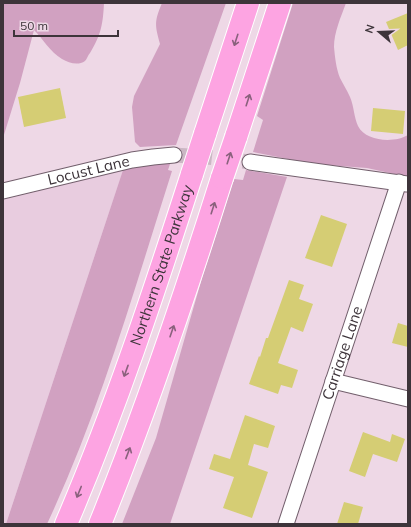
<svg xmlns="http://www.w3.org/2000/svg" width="411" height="527" viewBox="0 0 411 527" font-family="Mulish,sans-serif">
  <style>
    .built { fill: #e8ccdf }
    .green { fill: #d1a1c1 }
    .building { fill: #d5cd74 }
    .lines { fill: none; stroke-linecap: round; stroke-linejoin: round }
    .minor-tunnel { stroke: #cbb7c4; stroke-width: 15; stroke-dasharray: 15 8; stroke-linecap: butt }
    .minor-casing { stroke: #725f6c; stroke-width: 17 }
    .highway-casing { stroke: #fff; stroke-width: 24 }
    .minor { stroke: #fff; stroke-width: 15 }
    .highway { stroke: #fda4e2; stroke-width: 22 }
    .highway-bridge-casing { stroke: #fff; stroke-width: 24; stroke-linecap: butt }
    .highway-bridge { stroke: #fda4e2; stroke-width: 22 }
    .oneway { stroke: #8a617d }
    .labels { text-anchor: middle; stroke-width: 4; stroke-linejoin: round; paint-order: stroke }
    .street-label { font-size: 15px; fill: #3d343a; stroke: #eed8e6 }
  </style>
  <rect width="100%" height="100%" fill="#eed8e6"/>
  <path class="built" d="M 123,170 L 6,524 L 3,524 L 3,200 Z"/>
  <g class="green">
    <path d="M 3,3 L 104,3 C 103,24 101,35 90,53 C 88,55 87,59 85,61 C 78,66 69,63 62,59 C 50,52 43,39 34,30 L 20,83 L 3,138 Z"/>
    <path d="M 162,3 L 226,3 L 176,145 L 140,147 L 135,142 L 132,107 L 134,96 L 160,44 C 155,25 154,22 162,3 Z"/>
    <path d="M 293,3 L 346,3 C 341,17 334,32 334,47 C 335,57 336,68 340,78 C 343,84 347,90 350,97 C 354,106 354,118 358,126 C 366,142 395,143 408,135 L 408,177 L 367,168 L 313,164 L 253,152 L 263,120 L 257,116 Z"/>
    <path d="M 149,164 L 170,164 L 168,170 L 172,171 C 134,290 100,411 47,524 L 6,524 L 123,170 Z"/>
    <path d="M 246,170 L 287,177 L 170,524 L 122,524 L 156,438 L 202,278 L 234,179 L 243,180 Z"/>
  </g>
  <g class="building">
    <path d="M 408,13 L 408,45 L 398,50 L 386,22 Z"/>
    <path d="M 60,88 L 66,118 L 24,127 L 18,97 Z"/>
    <path d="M 373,108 L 405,111 L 403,134 L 371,131 Z"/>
    <path d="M 321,215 L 347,224 L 332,267 L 305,258 Z"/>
    <path d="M 289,280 L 304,285 L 299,299 L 313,304 L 303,332 L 291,327 L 278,363 L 298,370 L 292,388 L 281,385 L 278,394 L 249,384 L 259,356 L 260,357 L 266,338 L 268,338 Z"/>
    <path d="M 398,323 L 408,326 L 408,347 L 392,343 Z"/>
    <path d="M 245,415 L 275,426 L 268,448 L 254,444 L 248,465 L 268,472 L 252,518 L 223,508 L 234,477 L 209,469 L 214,454 L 230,459 Z"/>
    <path d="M 363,432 L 390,442 L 392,434 L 405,439 L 397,462 L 373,454 L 365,477 L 349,471 Z"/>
    <path d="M 344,502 L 363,507 L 358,524 L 337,524 Z"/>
  </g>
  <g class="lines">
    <path class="minor-tunnel" d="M 174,155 L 207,157 L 250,162"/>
    <defs>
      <g id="minor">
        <path d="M 250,162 L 407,184"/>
        <path id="s1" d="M 3,191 L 132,160 L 153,157 L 174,155"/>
        <path d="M 333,381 L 408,399"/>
        <path id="s2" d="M 286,524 L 399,182"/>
      </g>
      <g id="highway">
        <path d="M 205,134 L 248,3"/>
        <path d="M 236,137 L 280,3"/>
        <path id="s3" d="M 66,524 C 115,410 154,292 192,174"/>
        <path d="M 100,524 C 146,411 185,295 222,178"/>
      </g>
    </defs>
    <use href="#minor" class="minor-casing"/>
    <use href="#highway" class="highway-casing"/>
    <use href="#minor" class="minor"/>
    <use href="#highway" class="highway"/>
    <defs>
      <g id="highway-bridge">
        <path d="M 192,174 L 205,134"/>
        <path d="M 222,178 L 236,137"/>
      </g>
    </defs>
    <use href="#highway-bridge" class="highway-bridge-casing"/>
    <use href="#highway-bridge" class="highway-bridge"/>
  </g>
  <defs><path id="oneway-shaft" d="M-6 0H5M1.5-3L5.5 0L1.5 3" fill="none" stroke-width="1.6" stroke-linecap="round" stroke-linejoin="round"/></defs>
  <g class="oneway">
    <use href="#oneway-shaft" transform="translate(236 40) rotate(108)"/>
    <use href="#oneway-shaft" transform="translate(248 100) rotate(-72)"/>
    <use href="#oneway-shaft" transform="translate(229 158) rotate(-72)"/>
    <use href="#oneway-shaft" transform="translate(213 208) rotate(-72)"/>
    <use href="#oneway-shaft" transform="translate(172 331) rotate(-71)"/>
    <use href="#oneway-shaft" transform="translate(126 371) rotate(110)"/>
    <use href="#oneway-shaft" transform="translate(128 453) rotate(-69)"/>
    <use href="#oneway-shaft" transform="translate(79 492) rotate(112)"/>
  </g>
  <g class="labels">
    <g class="street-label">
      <text dy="5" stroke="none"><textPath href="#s1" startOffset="88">Locust Lane</textPath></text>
      <text dy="5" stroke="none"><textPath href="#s3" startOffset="276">Northern State Parkway</textPath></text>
      <text dy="5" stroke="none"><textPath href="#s2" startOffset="180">Carriage Lane</textPath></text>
    </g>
  </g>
  <rect width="411" height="527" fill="none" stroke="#3d343a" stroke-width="8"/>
  <g transform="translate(379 32) rotate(289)" stroke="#eed8e6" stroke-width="3" paint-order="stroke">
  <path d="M0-3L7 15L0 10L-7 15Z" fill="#3d343a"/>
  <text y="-6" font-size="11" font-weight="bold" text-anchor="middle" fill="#3d343a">N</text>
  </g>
  <path d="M14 30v6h104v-6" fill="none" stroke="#3d343a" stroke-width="2"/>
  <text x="20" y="30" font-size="12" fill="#3d343a" stroke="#eed8e6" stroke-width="3" paint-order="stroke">50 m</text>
</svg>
